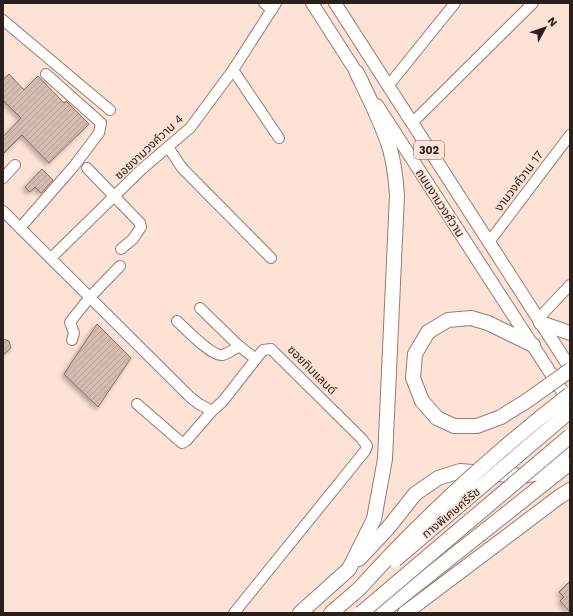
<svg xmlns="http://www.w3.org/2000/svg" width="573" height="616" viewBox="0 0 573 616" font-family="'Work Sans','Noto Sans Thai',sans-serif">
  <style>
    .building { fill: url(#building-hatch); stroke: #887065; filter: url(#shadow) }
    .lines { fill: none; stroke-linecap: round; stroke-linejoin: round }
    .minor-casing { stroke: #957d71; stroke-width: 12 }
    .major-casing { stroke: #957d71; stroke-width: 14 }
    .highway-casing { stroke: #957d71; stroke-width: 16 }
    .minor { stroke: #fff; stroke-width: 10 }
    .major { stroke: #fff; stroke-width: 12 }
    .highway { stroke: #fff; stroke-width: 14 }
    .highway-bridge-casing { stroke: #957d71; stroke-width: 16; stroke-linecap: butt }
    .highway-bridge { stroke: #fff; stroke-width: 14 }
    .labels { text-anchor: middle; stroke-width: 3.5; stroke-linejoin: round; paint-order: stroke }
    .shield { fill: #fde2d5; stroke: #695b54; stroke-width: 1 }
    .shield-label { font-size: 11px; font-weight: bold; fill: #2a211c }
    .street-label { font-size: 12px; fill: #2a211c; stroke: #fde2d5 }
  </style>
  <defs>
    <pattern id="building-hatch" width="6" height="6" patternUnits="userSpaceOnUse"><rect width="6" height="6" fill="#d5bbaf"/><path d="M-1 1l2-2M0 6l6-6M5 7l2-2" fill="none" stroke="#b7a096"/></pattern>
    <filter id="shadow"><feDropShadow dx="-2.5" dy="2.5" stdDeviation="2" flood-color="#0004"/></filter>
  </defs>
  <rect width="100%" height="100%" fill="#fde2d5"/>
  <g class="building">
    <path d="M 9,74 L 24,90 L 38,76 L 64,103 L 66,101 L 89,124 L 49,163 L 22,135 L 3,154 L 3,137 L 21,118 L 3,100 L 3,79 Z"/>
    <path d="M 42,169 L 53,180 L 41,193 L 35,187 L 30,192 L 25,187 Z"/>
    <path d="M 97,324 L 131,358 L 98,407 L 64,374 Z"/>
    <path d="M 3,339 L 9,341 L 11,348 L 3,355 Z"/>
    <path d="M 570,581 L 570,612 L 560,601 L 564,597 L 559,592 Z"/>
  </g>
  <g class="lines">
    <defs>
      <g id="minor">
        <path d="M 264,3 L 272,10"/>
        <path d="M 3,20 L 110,110"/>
        <path d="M 233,70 L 279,138"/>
        <path d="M 388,86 L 455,3"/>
        <path d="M 412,123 L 533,3"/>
        <path d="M 168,147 L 182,168 L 271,258"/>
        <path d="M 87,168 L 140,223 L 141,227 L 133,239 L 121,249"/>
        <path d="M 3,178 L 15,165"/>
        <path d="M 3,211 L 190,397 L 199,404 L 212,411"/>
        <path d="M 20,228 L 74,166 L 99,133 L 101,123 L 46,74"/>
        <path d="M 489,242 L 570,135"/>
        <path d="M 51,258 L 142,169 L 190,128 L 233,70 L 276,3"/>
        <path d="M 200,308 L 239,346"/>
        <path d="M 538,319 L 570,285"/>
        <path d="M 177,321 C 186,329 211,356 222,355 C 228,354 234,349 239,346 L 256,359"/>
        <path d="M 72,340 L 74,333 L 70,322 L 90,297 L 120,266"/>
        <path d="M 137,404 L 182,443 L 186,441 L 212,411 L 223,401 L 263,350 L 271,349 L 362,439 L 367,446 L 365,451 L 234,613"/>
      </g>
      <g id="major">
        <path d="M 312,3 L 362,81"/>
        <path d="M 335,3 L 570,368"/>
        <path d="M 377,105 L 570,403"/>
      </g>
      <g id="highway">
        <path d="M 471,318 L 488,323 L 533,345"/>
        <path d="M 541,323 L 570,333"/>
        <path d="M 359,559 L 388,528 L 415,494 L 438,478 L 460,471 L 524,476 L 539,473 L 570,445"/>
        <path d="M 300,613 L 349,569 L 374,519 L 385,459 L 397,195 C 396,180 394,164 390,149 C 382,123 369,98 357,73"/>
        <path d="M 331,613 L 359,589"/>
        <path d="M 381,613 L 570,463"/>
        <path d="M 405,613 L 559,497 L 570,490"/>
      </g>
    </defs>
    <use href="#minor" class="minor-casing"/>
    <use href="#major" class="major-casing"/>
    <use href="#highway" class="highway-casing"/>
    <use href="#minor" class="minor"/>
    <use href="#major" class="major"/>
    <use href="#highway" class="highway"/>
    <defs>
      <g id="highway-bridge">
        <path d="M 471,318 L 448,320 L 428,332 L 415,354 L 413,378 L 422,401 L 437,418 L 454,426 L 477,426 L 501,417 L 528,400 L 570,370"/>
        <path d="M 395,560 L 570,411"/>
        <path d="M 359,589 C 423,518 494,453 570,394"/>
        <path d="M 361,613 L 570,436"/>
      </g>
    </defs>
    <use href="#highway-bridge" class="highway-bridge-casing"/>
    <use href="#highway-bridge" class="highway-bridge"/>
  </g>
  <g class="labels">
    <rect class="shield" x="414" y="141" width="30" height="18" rx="3"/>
    <g class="shield-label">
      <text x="429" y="154">302</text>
    </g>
    <g class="street-label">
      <text transform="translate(149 147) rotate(-43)" y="4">ซอยงามวงศ์วาน 4</text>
      <text transform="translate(519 181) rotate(-53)" y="4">งามวงศ์วาน 17</text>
      <text transform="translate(440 203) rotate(57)" y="4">ถนนงามวงศ์วาน</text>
      <text transform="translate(312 370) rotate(45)" y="4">ซอยทิมแลนด์</text>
      <text transform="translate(451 513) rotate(-40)" y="4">ทางพิเศษศรีรัช</text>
    </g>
  </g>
  <rect width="573" height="616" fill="none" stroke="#2a211c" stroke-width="8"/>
  <g transform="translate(545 28) rotate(50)" stroke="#fde2d5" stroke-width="3" paint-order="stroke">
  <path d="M0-3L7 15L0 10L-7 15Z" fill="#2a211c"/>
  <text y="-6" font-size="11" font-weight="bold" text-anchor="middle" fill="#2a211c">N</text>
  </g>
</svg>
